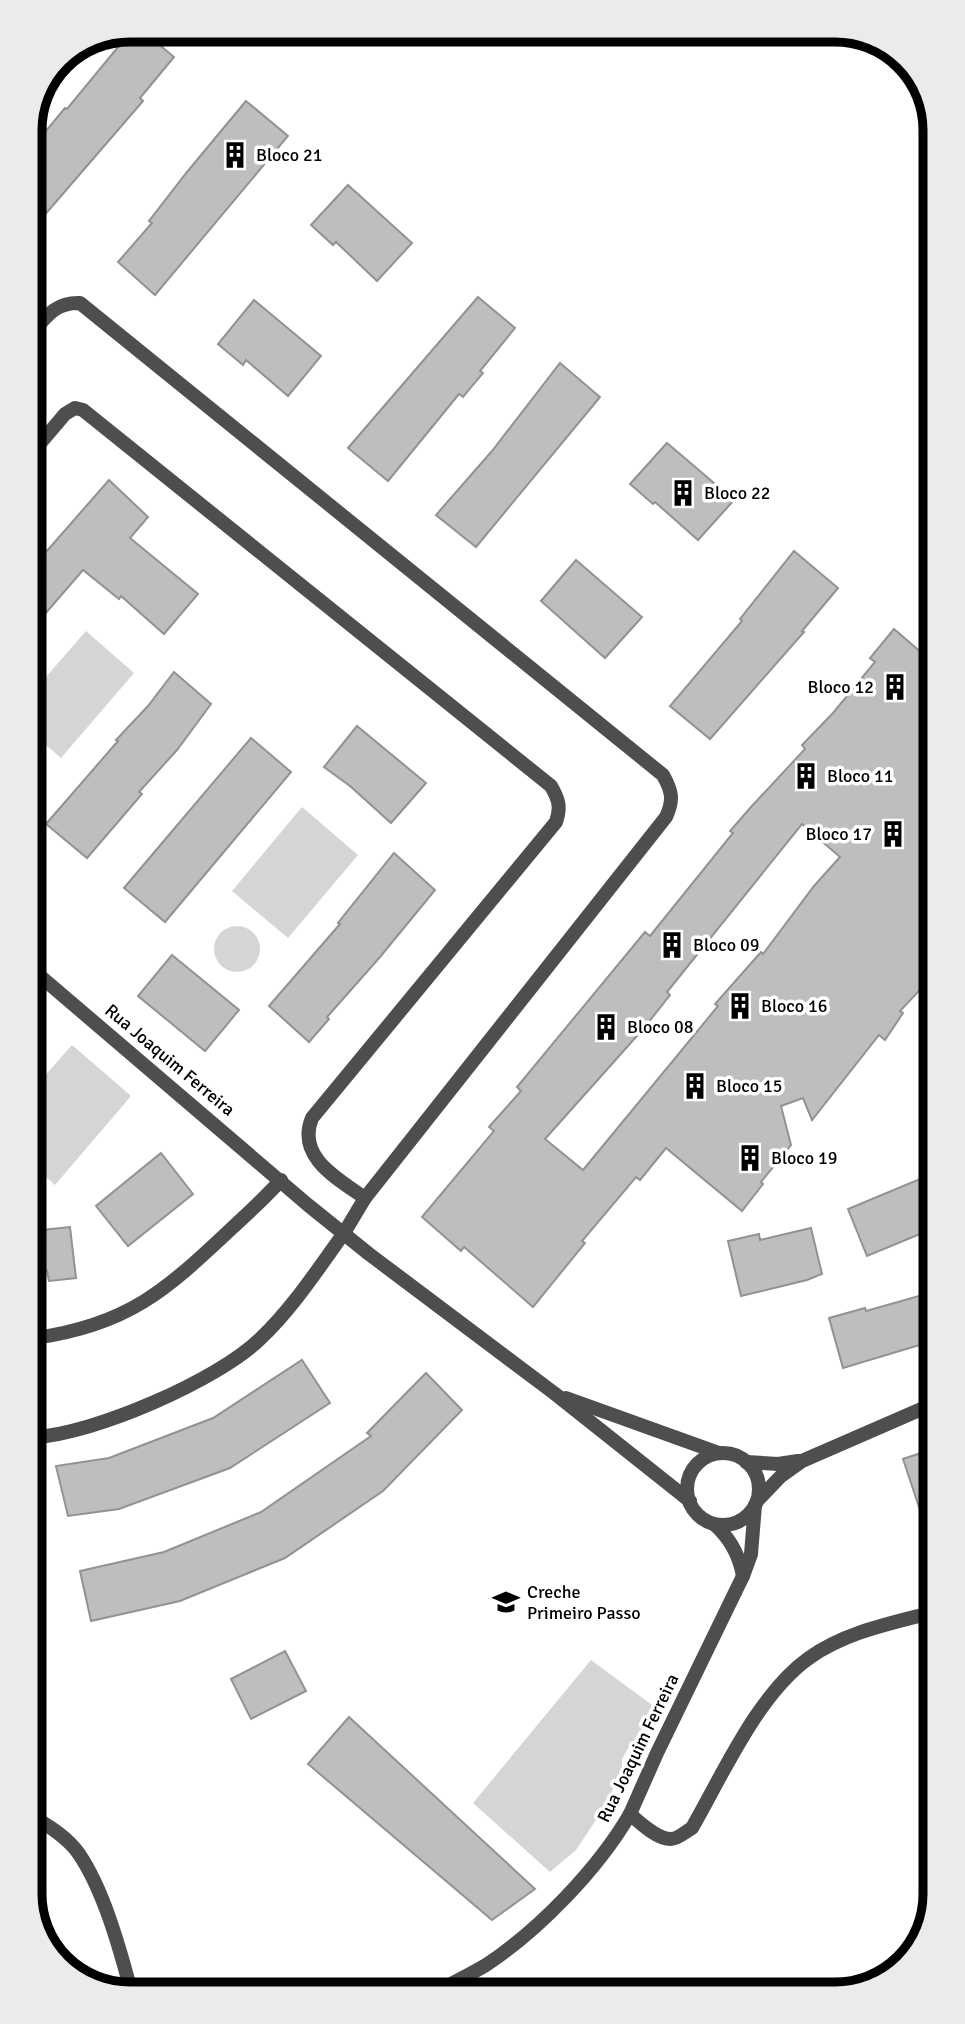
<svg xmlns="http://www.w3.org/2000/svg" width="965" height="2024" viewBox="0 0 965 2024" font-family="Signika,sans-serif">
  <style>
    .green { fill: #d5d5d5 }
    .building { fill: #bebebe; stroke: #929292; stroke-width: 2; fill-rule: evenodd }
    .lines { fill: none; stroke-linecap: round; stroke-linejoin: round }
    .service { stroke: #4e4e4e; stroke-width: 14 }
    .minor { stroke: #4e4e4e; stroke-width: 14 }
    .tertiary { stroke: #4e4e4e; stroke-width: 14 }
    .labels { text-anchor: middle; stroke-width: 7; stroke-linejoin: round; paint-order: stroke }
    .poi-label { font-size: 18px; fill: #000; stroke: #fff; text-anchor: start }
    .street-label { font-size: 18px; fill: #000; stroke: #fff }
    .rim { fill: none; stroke: #000; stroke-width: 9 }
  </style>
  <rect width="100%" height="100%" fill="#fff"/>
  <g class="green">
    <path d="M 86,631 L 134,673 L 61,758 L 32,733 L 32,693 Z"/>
    <path d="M 302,807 L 358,855 L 288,938 L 232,891 Z"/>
    <circle cx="237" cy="949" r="23"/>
    <path d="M 72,1045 L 131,1096 L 55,1185 L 34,1166 L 34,1088 Z"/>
    <path d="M 591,1660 L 652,1705 L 637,1739 L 631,1743 L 622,1759 L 622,1770 L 604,1808 L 576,1850 L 550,1872 L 473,1803 Z"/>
  </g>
  <g class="building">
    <path d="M 132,30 L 142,30 L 174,57 L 140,98 L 143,101 L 30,232 L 30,150 L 65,108 L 67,109 Z"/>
    <path d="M 246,101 L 288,136 L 155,295 L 118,262 L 152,223 L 149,221 L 187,172 Z"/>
    <path d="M 348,185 L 412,243 L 377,281 L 336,242 L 333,245 L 311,225 Z"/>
    <path d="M 478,297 L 515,328 L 480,371 L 483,373 L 463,397 L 459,394 L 388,481 L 348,448 Z"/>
    <path d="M 254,300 L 321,356 L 288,396 L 246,360 L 243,365 L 218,344 Z"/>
    <path d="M 560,363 L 600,397 L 476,547 L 436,515 L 492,451 Z"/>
    <path d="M 667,443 L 734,500 L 698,540 L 655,502 L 653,504 L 630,484 Z"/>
    <path d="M 109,480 L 148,517 L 130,538 L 198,594 L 164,634 L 121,596 L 119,599 L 83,570 L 32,629 L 32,568 Z"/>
    <path d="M 794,551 L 838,588 L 802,631 L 804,632 L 710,739 L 670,706 L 742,621 L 740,619 Z"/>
    <path d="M 576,560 L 642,617 L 605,658 L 541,601 Z"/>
    <path d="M 894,629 L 930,660 L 931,978 L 900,1011 L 903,1013 L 885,1040 L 879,1035 L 812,1120 L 803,1098 L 781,1106 L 791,1145 L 761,1182 L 763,1184 L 742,1211 L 666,1148 L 640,1180 L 636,1177 L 582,1241 L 585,1243 L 533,1307 L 464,1247 L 461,1251 L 422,1217 L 494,1131 L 489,1127 L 521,1091 L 517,1087 L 645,932 L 650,936 L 733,833 L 730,831 L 751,807 L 805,749 L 802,745 L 833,713 L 875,662 L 870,658 ZM 802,824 L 840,857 L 814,886 L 763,954 L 761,952 L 715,1004 L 718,1006 L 583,1170 L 545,1139 L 644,1028 L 670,995 L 667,992 Z"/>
    <path d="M 174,672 L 211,704 L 177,750 L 139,792 L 142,794 L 87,858 L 46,824 L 118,741 L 116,740 L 148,706 Z"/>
    <path d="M 357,726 L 426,783 L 391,823 L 350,786 L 324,767 Z"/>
    <path d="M 251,738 L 291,772 L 165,922 L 124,888 Z"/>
    <path d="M 394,853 L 435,890 L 380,957 L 327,1017 L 329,1019 L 309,1042 L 269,1006 L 340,924 L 338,923 Z"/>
    <path d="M 172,955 L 239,1010 L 205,1051 L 138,996 Z"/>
    <path d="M 161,1153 L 193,1194 L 128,1246 L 96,1206 Z"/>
    <path d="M 932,1174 L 932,1229 L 867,1256 L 848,1209 Z"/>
    <path d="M 70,1227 L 76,1278 L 49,1281 L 47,1271 L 35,1273 L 34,1241 L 44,1240 L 42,1230 Z"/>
    <path d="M 811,1228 L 822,1274 L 807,1280 L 741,1296 L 728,1241 L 759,1234 L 760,1240 Z"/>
    <path d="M 933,1292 L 933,1341 L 843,1368 L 829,1318 L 865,1308 L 866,1311 Z"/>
    <path d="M 302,1360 L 330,1403 L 230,1468 L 119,1509 L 68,1516 L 56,1466 L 109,1458 L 213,1418 Z"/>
    <path d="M 426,1373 L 462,1410 L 383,1491 L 285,1558 L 180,1601 L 91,1621 L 80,1571 L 164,1552 L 261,1512 L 371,1436 L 367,1433 Z"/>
    <path d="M 933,1449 L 934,1536 L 929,1537 L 903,1459 Z"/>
    <path d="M 285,1651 L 306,1691 L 251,1719 L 231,1679 Z"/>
    <path d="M 349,1717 L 535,1889 L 492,1920 L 308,1764 Z"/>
  </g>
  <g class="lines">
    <g class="service">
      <path d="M 31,334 C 46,317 55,302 80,303 L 663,775 C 672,791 674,800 666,817 L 365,1198 L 344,1233"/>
      <path d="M 31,454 L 65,414 L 75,408 L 83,410 L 551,786 C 559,800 561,807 556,822 L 312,1118 C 296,1157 338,1179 365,1198"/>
      <path d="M 37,1819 C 52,1828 69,1839 79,1854 C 103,1889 119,1946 130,1987"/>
    </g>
    <g class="minor">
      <path d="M 33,970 L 308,1205 L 369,1254 L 554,1393 L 690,1501"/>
      <path d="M 35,1338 C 128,1325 165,1291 231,1229 C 248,1213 265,1198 281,1180"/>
      <path d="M 566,1398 L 719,1453"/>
      <path d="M 35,1437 C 94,1434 218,1380 260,1339 C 292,1309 318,1269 344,1233"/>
      <circle cx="723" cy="1489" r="36"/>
      <path d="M 746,1462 L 778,1464 L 798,1461"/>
      <path d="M 757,1501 L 781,1476 L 802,1461 L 933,1404"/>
      <path d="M 714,1524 C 730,1538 739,1554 743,1576"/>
      <path d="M 630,1814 L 657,1753 L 743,1576 L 751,1554 L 755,1505"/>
      <path d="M 109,1989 L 130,1987 L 171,1994"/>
    </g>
    <path class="tertiary" d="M 439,1991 C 454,1982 471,1974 486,1965 C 539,1930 598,1869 630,1814 C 640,1823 657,1839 671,1839 C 678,1839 685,1832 692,1828 C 723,1774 758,1694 809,1658 C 845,1632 892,1623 934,1612"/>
  </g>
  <defs>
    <symbol id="building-bare" viewBox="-9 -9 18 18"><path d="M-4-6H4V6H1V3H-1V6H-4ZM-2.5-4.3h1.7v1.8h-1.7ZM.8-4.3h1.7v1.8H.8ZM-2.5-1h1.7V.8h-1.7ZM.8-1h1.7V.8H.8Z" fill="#000" stroke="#fff" stroke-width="2.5" paint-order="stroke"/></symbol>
    <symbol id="school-bare" viewBox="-9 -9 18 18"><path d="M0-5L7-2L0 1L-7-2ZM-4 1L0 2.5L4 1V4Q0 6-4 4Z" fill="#000" stroke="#fff" stroke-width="2.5" paint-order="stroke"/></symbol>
  </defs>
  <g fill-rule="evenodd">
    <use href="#building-bare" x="216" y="136" width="38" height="38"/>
    <use href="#building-bare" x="664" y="474" width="38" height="38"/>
    <use href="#building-bare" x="876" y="668" width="38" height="38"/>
    <use href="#building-bare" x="787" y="757" width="38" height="38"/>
    <use href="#building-bare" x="874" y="815" width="38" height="38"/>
    <use href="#building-bare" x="653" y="926" width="38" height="38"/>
    <use href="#building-bare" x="721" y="987" width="38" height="38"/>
    <use href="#building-bare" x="587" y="1008" width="38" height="38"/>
    <use href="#building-bare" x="676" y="1067" width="38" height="38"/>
    <use href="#building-bare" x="731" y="1139" width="38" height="38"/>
    <use href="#school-bare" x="487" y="1583" width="38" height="38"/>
  </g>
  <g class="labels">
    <g class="poi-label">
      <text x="256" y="161">Bloco 21</text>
      <text x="704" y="499">Bloco 22</text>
      <text x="874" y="693" text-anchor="end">Bloco 12</text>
      <text x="827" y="782">Bloco 11</text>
      <text x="872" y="840" text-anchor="end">Bloco 17</text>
      <text x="693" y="951">Bloco 09</text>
      <text x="761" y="1012">Bloco 16</text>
      <text x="627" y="1033">Bloco 08</text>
      <text x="716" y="1092">Bloco 15</text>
      <text x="771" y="1164">Bloco 19</text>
      <text x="527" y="1598">Creche<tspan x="527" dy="21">Primeiro Passo</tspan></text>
    </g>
    <g class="street-label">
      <text transform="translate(170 1060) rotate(40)" y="6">Rua Joaquim Ferreira</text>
      <text transform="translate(638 1748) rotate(-64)" y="6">Rua Joaquim Ferreira</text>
    </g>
  </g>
  <path d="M0 0H965V2024H0ZM130 42H835A88 88 0 0 1 923 130V1894A88 88 0 0 1 835 1982H130A88 88 0 0 1 42 1894V130A88 88 0 0 1 130 42Z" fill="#ebebeb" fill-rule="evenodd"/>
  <path class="rim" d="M130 42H835A88 88 0 0 1 923 130V1894A88 88 0 0 1 835 1982H130A88 88 0 0 1 42 1894V130A88 88 0 0 1 130 42Z"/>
</svg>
